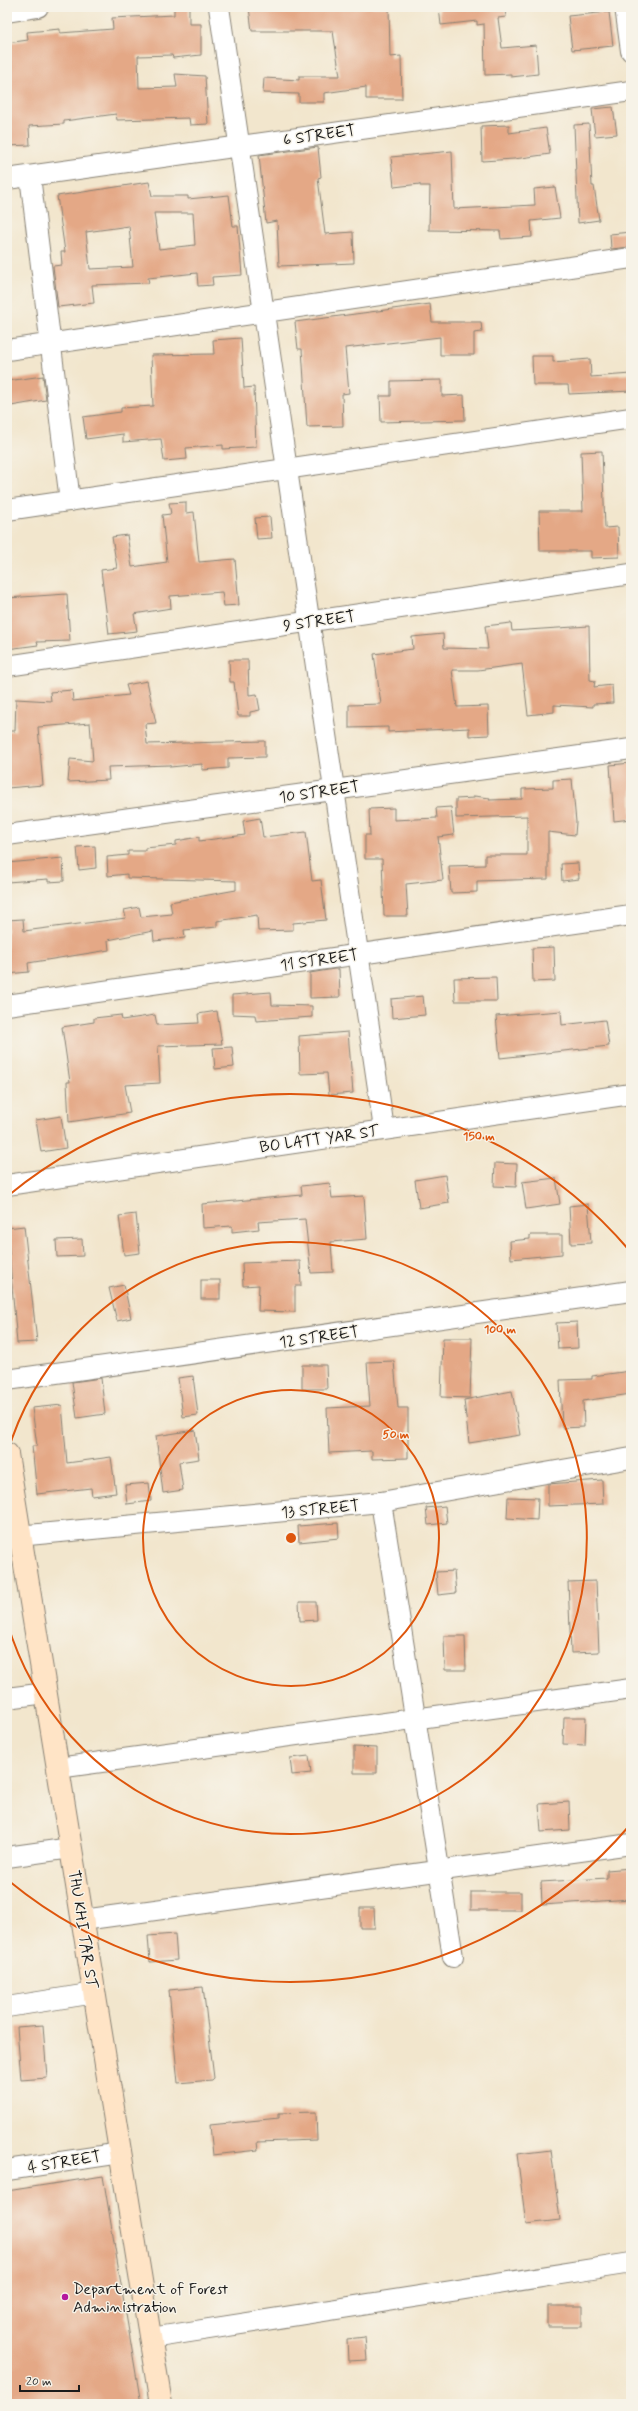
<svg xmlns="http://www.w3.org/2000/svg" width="638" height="2411" viewBox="0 0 638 2411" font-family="Mynerve,sans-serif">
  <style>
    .building { fill: #e4a886; fill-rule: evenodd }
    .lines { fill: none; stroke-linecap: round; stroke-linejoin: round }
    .street-casing { stroke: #878174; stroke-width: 22 }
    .secondary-casing { stroke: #878174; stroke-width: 24 }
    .street { stroke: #fff; stroke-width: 20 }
    .secondary { stroke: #ffe4c6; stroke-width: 22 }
    .ring { fill: none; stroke: #de560d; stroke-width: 2 }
    .poi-dot { fill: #b5179e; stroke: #f7f3e8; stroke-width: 1.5 }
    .labels { text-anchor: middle; stroke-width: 3; stroke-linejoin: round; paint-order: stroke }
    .street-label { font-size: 16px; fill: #1c1c1c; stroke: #f7f3e8 }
    .poi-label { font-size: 16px; fill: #1c1c1c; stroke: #f7f3e8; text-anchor: start }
    .centre { fill: #de560d; stroke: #f7f3e8; stroke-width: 2 }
    .ring-label { font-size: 12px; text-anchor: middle; font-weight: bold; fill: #de560d; stroke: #f7f3e8; stroke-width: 3; stroke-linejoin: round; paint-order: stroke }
  </style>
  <rect width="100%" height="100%" fill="#f7f3e8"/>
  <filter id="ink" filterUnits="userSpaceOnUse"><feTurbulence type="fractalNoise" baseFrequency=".025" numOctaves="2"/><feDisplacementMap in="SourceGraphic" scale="8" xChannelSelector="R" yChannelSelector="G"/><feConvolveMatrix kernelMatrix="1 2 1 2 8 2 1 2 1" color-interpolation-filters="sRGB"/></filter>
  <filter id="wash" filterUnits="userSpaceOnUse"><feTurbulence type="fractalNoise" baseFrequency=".012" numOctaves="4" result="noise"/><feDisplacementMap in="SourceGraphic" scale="16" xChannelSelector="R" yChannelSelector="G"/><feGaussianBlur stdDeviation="0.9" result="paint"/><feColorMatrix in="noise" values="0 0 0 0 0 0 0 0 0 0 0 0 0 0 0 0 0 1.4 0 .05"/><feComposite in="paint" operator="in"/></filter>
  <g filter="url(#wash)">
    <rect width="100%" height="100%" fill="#f2e6cd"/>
    <g id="blocks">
      <g class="building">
        <path d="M 174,7 L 189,7 L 189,24 L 201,24 L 201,55 L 173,58 L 172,55 L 138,56 L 139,88 L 177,87 L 175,74 L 205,76 L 208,124 L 190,125 L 189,118 L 117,120 L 116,114 L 64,121 L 64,124 L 29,126 L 30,145 L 7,146 L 7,43 L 28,40 L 27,32 L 60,29 L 60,33 L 113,29 L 112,18 L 174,15 Z"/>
        <path d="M 249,7 L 389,7 L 390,57 L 401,56 L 402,99 L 366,99 L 366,87 L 324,93 L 324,102 L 299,102 L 299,94 L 263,93 L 264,78 L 299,80 L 299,76 L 340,76 L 334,38 L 333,31 L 252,31 Z"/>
        <path d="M 439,7 L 505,7 L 506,17 L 498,18 L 502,48 L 536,45 L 538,74 L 511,77 L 511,74 L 485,75 L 484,24 L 477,25 L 477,21 L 441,25 Z"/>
        <path d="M 609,12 L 613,46 L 572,50 L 568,16 Z"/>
        <path d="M 613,107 L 617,134 L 595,136 L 592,109 Z"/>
        <path d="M 589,124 L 592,186 L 594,186 L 599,220 L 578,223 L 574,125 Z"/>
        <path d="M 509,125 L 509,133 L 546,128 L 550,154 L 514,159 L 482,161 L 481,126 Z"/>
        <path d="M 318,147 L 321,177 L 318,178 L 325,234 L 353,232 L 354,263 L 279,266 L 277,221 L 266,223 L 259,155 Z"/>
        <path d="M 452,151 L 454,209 L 535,205 L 534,189 L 555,187 L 560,218 L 531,221 L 532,237 L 501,239 L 500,231 L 429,230 L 430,186 L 420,186 L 420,184 L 394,187 L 391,157 Z"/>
        <path d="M 149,182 L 152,196 L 188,196 L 188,199 L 229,195 L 233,226 L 238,226 L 242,275 L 212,277 L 213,285 L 198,286 L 197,273 L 148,278 L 149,283 L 92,285 L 94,303 L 58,307 L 53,266 L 62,265 L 61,252 L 65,252 L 57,196 ZM 154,213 L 193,213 L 195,245 L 159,249 ZM 129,226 L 133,267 L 90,269 L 86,232 Z"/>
        <path d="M 631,232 L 631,247 L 611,249 L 610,234 Z"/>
        <path d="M 430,304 L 432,322 L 481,322 L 482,332 L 474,333 L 474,355 L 440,355 L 440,337 L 345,348 L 349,393 L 342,394 L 343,426 L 307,427 L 302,349 L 298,349 L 295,322 Z"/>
        <path d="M 241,338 L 244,388 L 254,387 L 256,447 L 223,449 L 223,445 L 186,448 L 187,459 L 164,461 L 161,439 L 123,442 L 123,434 L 86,439 L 83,417 L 121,412 L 121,408 L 153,406 L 151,355 L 214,354 L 213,340 Z"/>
        <path d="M 532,356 L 553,356 L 553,362 L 590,359 L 591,377 L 631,374 L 631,391 L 569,394 L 568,385 L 533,385 Z"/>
        <path d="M 43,376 L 46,400 L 11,406 L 7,381 Z"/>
        <path d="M 442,380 L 442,396 L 464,395 L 465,420 L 381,422 L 380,396 L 391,396 L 391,381 Z"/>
        <path d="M 602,451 L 605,528 L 618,527 L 619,557 L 591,558 L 591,551 L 540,551 L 539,511 L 583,511 L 581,452 Z"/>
        <path d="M 186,502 L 186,513 L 194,512 L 199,562 L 235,559 L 239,605 L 224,606 L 222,592 L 170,596 L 171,608 L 134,614 L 137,631 L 109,634 L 101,570 L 117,568 L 112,537 L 127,535 L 132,567 L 167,562 L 162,515 L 171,514 L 169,503 Z"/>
        <path d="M 270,517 L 272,538 L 257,539 L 255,518 Z"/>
        <path d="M 67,594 L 70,641 L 37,642 L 38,645 L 7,649 L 7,598 Z"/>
        <path d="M 511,623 L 512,631 L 589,626 L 590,680 L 595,681 L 594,687 L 612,685 L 613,703 L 593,704 L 593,707 L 554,705 L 554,712 L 528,715 L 522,664 L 478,670 L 452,670 L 457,707 L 488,706 L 489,735 L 469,736 L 469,728 L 388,732 L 388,727 L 349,728 L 349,705 L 381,704 L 374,654 L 413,649 L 412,637 L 443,634 L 444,648 L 488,649 L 485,626 Z"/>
        <path d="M 229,660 L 248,660 L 249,695 L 257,694 L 260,710 L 250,712 L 250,716 L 238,716 L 234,682 L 230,682 Z"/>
        <path d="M 147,681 L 156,723 L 145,724 L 147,744 L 265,741 L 265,757 L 228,758 L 228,768 L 202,770 L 202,764 L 170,767 L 170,765 L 108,767 L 109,780 L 68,782 L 70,759 L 93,761 L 90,723 L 38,727 L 43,785 L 7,788 L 7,731 L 15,731 L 16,699 L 51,701 L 50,692 L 72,690 L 73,701 L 129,695 L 126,685 Z"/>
        <path d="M 631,763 L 631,819 L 614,821 L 610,765 Z"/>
        <path d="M 572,779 L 576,822 L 575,835 L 548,832 L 548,879 L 477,881 L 477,892 L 451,893 L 449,866 L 485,865 L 485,855 L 527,855 L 527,816 L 456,818 L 456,799 L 474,798 L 474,796 L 490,798 L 489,800 L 522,799 L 522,789 L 553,788 L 553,780 Z"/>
        <path d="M 451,807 L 454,835 L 438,837 L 443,880 L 406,884 L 408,916 L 384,916 L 382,859 L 365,859 L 365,835 L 370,835 L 369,809 L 394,808 L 394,820 L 437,818 L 436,808 Z"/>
        <path d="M 260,818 L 263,837 L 306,832 L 312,881 L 321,880 L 326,920 L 293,923 L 293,930 L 258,931 L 257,915 L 217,921 L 217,927 L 184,930 L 185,938 L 154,941 L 153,931 L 108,940 L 109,950 L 28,963 L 29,972 L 7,974 L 7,920 L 23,919 L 24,931 L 126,918 L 124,910 L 139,907 L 141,917 L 172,914 L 170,902 L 236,890 L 236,881 L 127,878 L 127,874 L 108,876 L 107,857 L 128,855 L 128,851 L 145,851 L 145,848 L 176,845 L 176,841 L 199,837 L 199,841 L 245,835 L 243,821 Z"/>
        <path d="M 95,846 L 96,868 L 79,870 L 77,847 Z"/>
        <path d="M 63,858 L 64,881 L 48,882 L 48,879 L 7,882 L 7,863 Z"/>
        <path d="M 578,863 L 579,879 L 562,881 L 561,864 Z"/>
        <path d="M 554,947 L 555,981 L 533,982 L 532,948 Z"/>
        <path d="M 334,969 L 339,969 L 340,997 L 310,998 L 310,973 Z"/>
        <path d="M 496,977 L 497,1001 L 455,1001 L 454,978 Z"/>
        <path d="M 271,992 L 272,1005 L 312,1006 L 312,1017 L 256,1021 L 255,1015 L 232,1014 L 232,995 Z"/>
        <path d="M 423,996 L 425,1015 L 392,1018 L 391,999 Z"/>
        <path d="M 217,1011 L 222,1044 L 158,1046 L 160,1083 L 125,1085 L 130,1113 L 69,1122 L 67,1082 L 70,1082 L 62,1027 L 94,1022 L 94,1018 L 121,1015 L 122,1020 L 155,1015 L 157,1025 L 199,1023 L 198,1014 Z"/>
        <path d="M 561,1011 L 562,1025 L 605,1020 L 609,1046 L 500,1058 L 496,1016 Z"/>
        <path d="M 348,1032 L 353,1093 L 329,1095 L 327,1073 L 300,1074 L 299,1036 Z"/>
        <path d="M 232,1047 L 234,1067 L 215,1069 L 213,1048 Z"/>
        <path d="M 61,1116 L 66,1148 L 41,1152 L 36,1120 Z"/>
        <path d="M 495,1163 L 517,1164 L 516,1187 L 494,1186 Z"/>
        <path d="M 445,1175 L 449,1203 L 419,1208 L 415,1180 Z"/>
        <path d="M 556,1178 L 560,1204 L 526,1209 L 522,1182 Z"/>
        <path d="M 330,1183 L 332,1198 L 364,1196 L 367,1239 L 331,1242 L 333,1272 L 311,1273 L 305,1219 L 258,1222 L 259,1229 L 232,1232 L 232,1226 L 203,1228 L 202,1204 L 302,1195 L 301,1186 Z"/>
        <path d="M 588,1204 L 591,1243 L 571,1244 L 569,1206 Z"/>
        <path d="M 136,1214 L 140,1253 L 124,1255 L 119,1216 Z"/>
        <path d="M 24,1226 L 37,1342 L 17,1343 L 7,1228 Z"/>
        <path d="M 530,1235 L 562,1235 L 562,1254 L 511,1259 L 510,1241 L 530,1239 Z"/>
        <path d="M 82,1239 L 83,1256 L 57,1257 L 56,1240 Z"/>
        <path d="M 300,1261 L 301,1286 L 295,1286 L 295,1312 L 258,1311 L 259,1285 L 243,1286 L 242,1263 Z"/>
        <rect x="201" y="1280" width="19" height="19"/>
        <path d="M 124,1285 L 131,1318 L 117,1321 L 109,1288 Z"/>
        <path d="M 577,1322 L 578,1348 L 558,1349 L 556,1323 Z"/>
        <path d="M 443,1338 L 472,1338 L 470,1398 L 441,1397 Z"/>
        <path d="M 394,1361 L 398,1408 L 408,1408 L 408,1458 L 372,1459 L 372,1451 L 329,1453 L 327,1408 L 370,1406 L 367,1362 Z"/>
        <path d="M 302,1365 L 326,1365 L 327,1389 L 302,1389 Z"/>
        <path d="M 631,1371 L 631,1394 L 583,1401 L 584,1427 L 562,1428 L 560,1380 L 592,1379 L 592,1376 Z"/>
        <path d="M 193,1376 L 198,1415 L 183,1417 L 178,1378 Z"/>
        <path d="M 101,1378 L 105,1414 L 77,1418 L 72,1382 Z"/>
        <path d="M 512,1391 L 520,1435 L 469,1443 L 464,1400 Z"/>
        <path d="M 62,1405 L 67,1463 L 111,1457 L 116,1493 L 92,1496 L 91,1488 L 37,1494 L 32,1446 L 37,1446 L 32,1408 Z"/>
        <path d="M 195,1430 L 199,1459 L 179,1462 L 183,1490 L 163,1493 L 156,1436 Z"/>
        <path d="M 602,1480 L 603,1504 L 548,1506 L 548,1484 Z"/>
        <path d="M 149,1483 L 151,1501 L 127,1504 L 125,1485 Z"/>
        <path d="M 508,1497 L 538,1498 L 537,1520 L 507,1518 Z"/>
        <path d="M 445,1506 L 447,1523 L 428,1525 L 426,1508 Z"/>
        <path d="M 338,1523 L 339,1538 L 299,1542 L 298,1526 Z"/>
        <path d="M 454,1571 L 456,1593 L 438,1595 L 436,1572 Z"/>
        <path d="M 596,1581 L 599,1652 L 571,1653 L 568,1582 Z"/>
        <path d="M 299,1602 L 316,1602 L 317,1620 L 300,1621 Z"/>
        <path d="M 444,1636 L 465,1636 L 466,1670 L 445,1670 Z"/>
        <path d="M 564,1717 L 586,1717 L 585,1745 L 563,1744 Z"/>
        <path d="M 354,1747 L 377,1748 L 377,1773 L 354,1773 Z"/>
        <path d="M 309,1756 L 311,1773 L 292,1775 L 290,1758 Z"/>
        <path d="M 569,1802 L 570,1830 L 541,1832 L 539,1804 Z"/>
        <path d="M 631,1868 L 631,1899 L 542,1905 L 541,1882 L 607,1878 L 607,1870 Z"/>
        <rect x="471" y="1892" width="50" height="18"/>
        <path d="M 360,1908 L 374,1908 L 375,1928 L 360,1928 Z"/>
        <path d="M 175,1934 L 177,1960 L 150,1962 L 148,1936 Z"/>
        <path d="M 203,1987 L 214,2078 L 212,2080 L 178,2083 L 169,1990 Z"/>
        <path d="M 43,2025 L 47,2078 L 21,2080 L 17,2027 Z"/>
        <path d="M 316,2112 L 317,2140 L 257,2142 L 258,2150 L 213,2155 L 210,2125 L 279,2118 L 279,2113 Z"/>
        <path d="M 551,2150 L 560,2220 L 526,2224 L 517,2154 Z"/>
        <path d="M 103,2176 L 141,2404 L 7,2404 L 7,2191 Z"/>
        <rect x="548" y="2306" width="34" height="21"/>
        <path d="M 365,2337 L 367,2360 L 348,2361 L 347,2339 Z"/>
      </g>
    </g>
  </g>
  <g filter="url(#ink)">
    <use href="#blocks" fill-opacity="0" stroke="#878174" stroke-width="1"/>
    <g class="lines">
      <defs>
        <g id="street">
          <path d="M 219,7 L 384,1129"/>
          <path d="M 625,7 L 631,51"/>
          <path d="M 7,12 L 38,7"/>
          <path d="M 30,176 L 70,501"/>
          <path d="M 7,179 L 631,91"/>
          <path d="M 7,350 L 631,258"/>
          <path d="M 7,510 L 631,418"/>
          <path d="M 7,666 L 631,574"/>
          <path d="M 7,835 L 631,749"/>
          <path d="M 7,1005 L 631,915"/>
          <path d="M 7,1185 L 631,1094"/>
          <path d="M 7,1380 L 631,1291"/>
          <path d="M 381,1502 L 453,1957"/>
          <path d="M 7,1537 L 381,1502 L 631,1458"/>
          <path d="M 7,1698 L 46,1693"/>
          <path d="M 58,1768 L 631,1689"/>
          <path d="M 7,1857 L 71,1848"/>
          <path d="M 83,1920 L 631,1844"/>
          <path d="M 7,2007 L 95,1993"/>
          <path d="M 7,2170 L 121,2153"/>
          <path d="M 151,2338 L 631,2263"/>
        </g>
        <path id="secondary" d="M 7,1454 L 161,2404"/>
      </defs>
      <use href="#street" class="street-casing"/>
      <use href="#secondary" class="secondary-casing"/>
      <use href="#street" class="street"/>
      <use href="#secondary" class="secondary"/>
    </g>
  </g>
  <g class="ring">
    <circle cx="291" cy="1538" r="148"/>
    <path d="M7 1454A296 296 0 1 1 7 1622"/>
    <path d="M629 1826A444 444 0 0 1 9 1881M9 1195A444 444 0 0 1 629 1250"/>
  </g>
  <circle class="poi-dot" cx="65" cy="2297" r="4"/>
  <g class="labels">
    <g class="street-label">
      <text transform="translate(319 134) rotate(-8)" y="6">6 STREET</text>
      <text transform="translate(319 620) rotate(-8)" y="6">9 STREET</text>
      <text transform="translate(319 791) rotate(-8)" y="6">10 STREET</text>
      <text transform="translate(319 959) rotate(-8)" y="6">11 STREET</text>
      <text transform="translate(319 1138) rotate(-8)" y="6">BO LATT YAR ST</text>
      <text transform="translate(319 1336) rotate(-8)" y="6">12 STREET</text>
      <text transform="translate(320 1508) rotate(-5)" y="6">13 STREET</text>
      <text transform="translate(84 1929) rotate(81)" y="6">THU KHI TAR ST</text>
      <text transform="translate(64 2161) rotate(-9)" y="6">4 STREET</text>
    </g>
    <g class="poi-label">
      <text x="73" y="2294">Department of Forest<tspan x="73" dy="18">Administration</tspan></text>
    </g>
  </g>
  <circle cx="291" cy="1538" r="6" class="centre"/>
  <g class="ring-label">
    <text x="479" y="1140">150 m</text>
    <text x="500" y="1333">100 m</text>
    <text x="396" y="1438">50 m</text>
  </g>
  <rect width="638" height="2411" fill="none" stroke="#f7f3e8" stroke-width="24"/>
  <path d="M20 2385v6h59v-6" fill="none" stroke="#1c1c1c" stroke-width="2"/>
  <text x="26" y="2385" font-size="12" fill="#1c1c1c" stroke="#f7f3e8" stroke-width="3" paint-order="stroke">20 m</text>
</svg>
